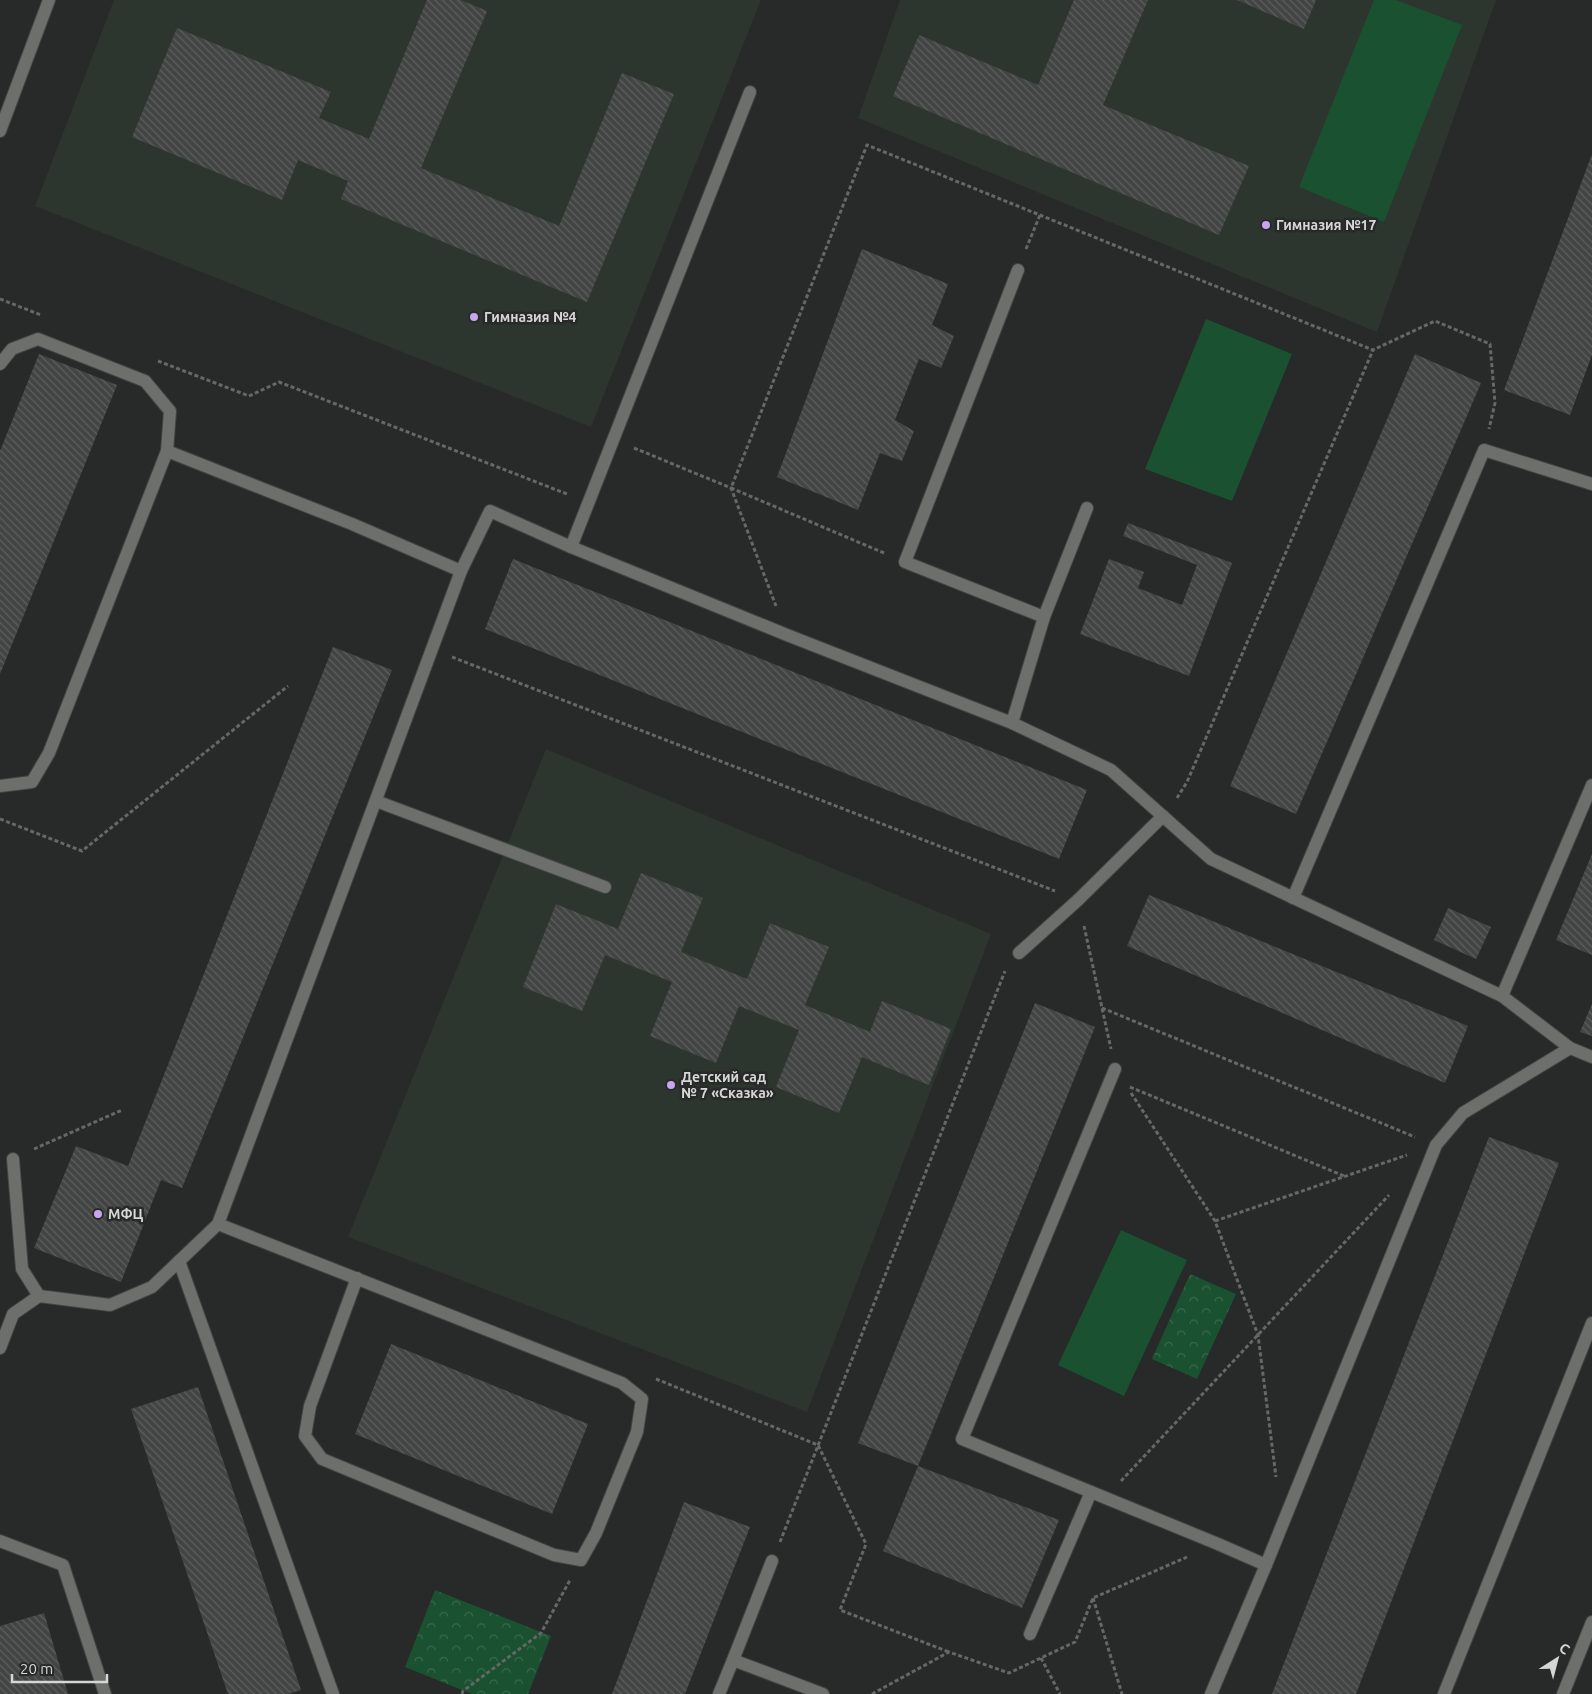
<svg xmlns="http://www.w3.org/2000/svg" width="1592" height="1694" viewBox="0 0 1592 1694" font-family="Ubuntu,sans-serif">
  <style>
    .built { fill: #2d352f }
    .park { fill: url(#park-crowns) }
    .pitch { fill: #1a5131 }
    .building { fill: url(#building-back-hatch) }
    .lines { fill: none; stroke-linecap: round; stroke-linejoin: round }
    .lane-casing { stroke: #434544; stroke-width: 14 }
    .secondary-casing { stroke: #434544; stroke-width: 14 }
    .path { stroke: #656866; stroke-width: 3; stroke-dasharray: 4 2.5; stroke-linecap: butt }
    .lane { stroke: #6d6f6d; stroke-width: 12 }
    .secondary { stroke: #6d6f6d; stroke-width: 12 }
    .poi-dot { fill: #c7a6ef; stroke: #272a28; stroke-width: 2 }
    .labels { text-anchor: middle; stroke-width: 5; stroke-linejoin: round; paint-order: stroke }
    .poi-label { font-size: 14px; font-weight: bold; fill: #d5d7d6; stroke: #272a28; text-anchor: start }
  </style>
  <defs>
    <pattern id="park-crowns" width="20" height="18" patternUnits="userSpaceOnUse" patternTransform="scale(1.25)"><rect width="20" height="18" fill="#1a5131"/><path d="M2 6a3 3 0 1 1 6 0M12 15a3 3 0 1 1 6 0" fill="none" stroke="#3a694e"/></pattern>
    <pattern id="building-back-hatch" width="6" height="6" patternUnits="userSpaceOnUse" patternTransform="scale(1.25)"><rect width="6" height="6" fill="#424543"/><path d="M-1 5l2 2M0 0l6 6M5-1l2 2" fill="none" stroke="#5c5f5d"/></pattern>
  </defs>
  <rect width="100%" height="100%" fill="#272a28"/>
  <g class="built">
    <path d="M 114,0 L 761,0 L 591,427 L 35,206 Z"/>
    <path d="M 900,0 L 1496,0 L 1377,332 L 858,118 Z"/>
    <path d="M 546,749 L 991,934 L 807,1412 L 348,1237 Z"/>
  </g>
  <g class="park">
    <path d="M 1190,1274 L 1236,1294 L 1197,1379 L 1152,1359 Z"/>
    <path d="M 435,1590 L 551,1636 L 528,1694 L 472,1694 L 405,1667 Z"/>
  </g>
  <g class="pitch">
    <path d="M 1374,0 L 1396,0 L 1462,25 L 1384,222 L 1299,187 Z"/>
    <path d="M 1206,319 L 1292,354 L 1232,501 L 1145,469 Z"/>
    <path d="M 1121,1230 L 1187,1260 L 1124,1396 L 1058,1365 Z"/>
  </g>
  <g class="building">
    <path d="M 427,0 L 461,0 L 487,11 L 421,168 L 559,226 L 622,73 L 674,94 L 587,302 L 341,199 L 348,181 L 298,160 L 282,200 L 132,137 L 177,28 L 331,92 L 319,118 L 369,139 Z"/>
    <path d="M 1074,0 L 1148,0 L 1103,105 L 1249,166 L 1219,235 L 893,96 L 919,35 L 1038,85 Z"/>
    <path d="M 1237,0 L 1316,0 L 1304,29 Z"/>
    <path d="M 1592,154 L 1592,355 L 1570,415 L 1504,390 Z"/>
    <path d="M 862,249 L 948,284 L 932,325 L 954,336 L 941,368 L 919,359 L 895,420 L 914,431 L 902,461 L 880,453 L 858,510 L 777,477 Z"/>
    <path d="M 39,354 L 117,385 L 0,674 L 0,451 Z"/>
    <path d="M 1415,354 L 1481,383 L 1296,814 L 1230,786 Z"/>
    <path d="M 1128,523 L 1232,563 L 1189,676 L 1080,634 L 1109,559 L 1144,572 L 1138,588 L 1182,605 L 1197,565 L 1123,536 Z"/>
    <path d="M 513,559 L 1087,790 L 1059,859 L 485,629 Z"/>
    <path d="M 333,647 L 392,670 L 182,1188 L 161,1180 L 121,1282 L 34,1248 L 76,1146 L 128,1166 Z"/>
    <path d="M 1592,854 L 1592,955 L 1556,940 Z"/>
    <path d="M 641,873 L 703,898 L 681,952 L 747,979 L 770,923 L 829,947 L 805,1005 L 870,1032 L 882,1001 L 951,1029 L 929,1085 L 862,1057 L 839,1113 L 776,1087 L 799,1030 L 739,1006 L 716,1063 L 650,1036 L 672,982 L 605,955 L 582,1011 L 523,987 L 556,904 L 618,929 Z"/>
    <path d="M 1149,895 L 1468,1026 L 1445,1083 L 1127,946 Z"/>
    <path d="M 1448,908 L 1491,927 L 1476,959 L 1434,940 Z"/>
    <path d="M 1035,1003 L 1095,1027 L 918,1466 L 858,1443 Z"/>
    <path d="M 1592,1004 L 1592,1036 L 1580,1032 Z"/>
    <path d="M 1489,1137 L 1559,1163 L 1356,1694 L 1272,1694 Z"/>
    <path d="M 391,1344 L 588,1424 L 552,1514 L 355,1434 Z"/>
    <path d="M 198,1387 L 301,1690 L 288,1694 L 228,1694 L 131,1409 Z"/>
    <path d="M 918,1466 L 1059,1520 L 1022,1608 L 883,1551 Z"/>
    <path d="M 684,1502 L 750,1527 L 685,1694 L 612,1694 Z"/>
    <path d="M 44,1613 L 68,1694 L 0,1694 L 0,1626 Z"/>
  </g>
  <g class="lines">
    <defs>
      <g id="lane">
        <path d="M 0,131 L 49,0"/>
        <path d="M 1018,270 L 905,562 L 1044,617"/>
        <path d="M 0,364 L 12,349 L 38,339 L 145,381 L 170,411 L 167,451"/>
        <path d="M 571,547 L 750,92"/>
        <path d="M 1012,723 L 1044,617 L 1087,508"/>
        <path d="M 1592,785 L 1502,996 L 1570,1048 L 1592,1057"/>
        <path d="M 0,786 L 32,782 L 49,753 L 167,451 L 352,524 L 461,571"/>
        <path d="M 376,801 L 605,887"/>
        <path d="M 1293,898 L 1484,450 L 1592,484"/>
        <path d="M 1019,953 L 1078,900 L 1163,816"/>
        <path d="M 1115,1069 L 962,1439 L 1218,1544 L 1266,1565"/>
        <path d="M 218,1224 L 622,1383 L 642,1399 L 637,1432 L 596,1533 L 581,1560 L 554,1555 L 322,1459 L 305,1436 L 310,1406 L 357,1278"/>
        <path d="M 179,1261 L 333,1694"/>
        <path d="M 39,1296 L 110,1305 L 152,1287 L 218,1224 L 461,571 L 490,511 L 571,547 L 787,635 L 1012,723 L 1111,770 L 1211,859 L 1502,996"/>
        <path d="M 0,1348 L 13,1314 L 39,1296 L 22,1269 L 13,1159"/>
        <path d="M 0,1541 L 63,1565 L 105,1694"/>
        <path d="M 1030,1634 L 1091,1492"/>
        <path d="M 733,1660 L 772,1561"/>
        <path d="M 719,1694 L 733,1660 L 823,1694"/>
        <path d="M 1211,1694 L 1266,1565 L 1436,1145 L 1463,1113 L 1570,1048"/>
        <path d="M 1444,1694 L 1592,1323"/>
      </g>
      <path id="secondary" d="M 1563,1694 L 1592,1622"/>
    </defs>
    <use href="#lane" class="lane-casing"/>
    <use href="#secondary" class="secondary-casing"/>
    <g class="path">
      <path d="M 1026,249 L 1040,215"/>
      <path d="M 0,299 L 41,315"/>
      <path d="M 158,361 L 249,396 L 279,382 L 567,494"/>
      <path d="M 634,448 L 731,488 L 776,606"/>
      <path d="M 884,553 L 731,488 L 867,145 L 1373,350 L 1435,321 L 1490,344 L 1495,403 L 1489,429"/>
      <path d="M 452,657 L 1055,891"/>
      <path d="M 1177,798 L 1187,782 L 1373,350"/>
      <path d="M 0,819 L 82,851 L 288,686"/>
      <path d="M 1084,926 L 1111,1049"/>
      <path d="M 1102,1008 L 1415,1137"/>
      <path d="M 1130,1087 L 1344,1176"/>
      <path d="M 1131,1093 L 1215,1221 L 1258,1335 L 1276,1477"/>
      <path d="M 34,1149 L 122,1110"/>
      <path d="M 1215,1221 L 1407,1155"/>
      <path d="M 656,1379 L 818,1445 L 866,1544 L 840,1610 L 949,1652"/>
      <path d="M 1121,1481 L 1389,1195"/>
      <path d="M 780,1542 L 1005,971"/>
      <path d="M 1093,1598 L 1122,1694"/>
      <path d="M 1041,1658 L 1060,1694"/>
      <path d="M 462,1694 L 463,1691 L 541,1633 L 570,1580"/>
      <path d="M 872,1694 L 949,1652 L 1009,1673 L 1075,1642 L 1093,1598 L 1187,1557"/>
    </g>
    <use href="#lane" class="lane"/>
    <use href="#secondary" class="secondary"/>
  </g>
  <g class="poi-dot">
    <circle cx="1266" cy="225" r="5"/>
    <circle cx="474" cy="317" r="5"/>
    <circle cx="671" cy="1085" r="5"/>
    <circle cx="98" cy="1214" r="5"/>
  </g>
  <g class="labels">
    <g class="poi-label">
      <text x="1276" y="230">Гимназия №17</text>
      <text x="484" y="322">Гимназия №4</text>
      <text x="681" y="1082">Детский сад<tspan x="681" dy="16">№ 7 «Сказка»</tspan></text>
      <text x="108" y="1219">МФЦ</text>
    </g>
  </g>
  <g transform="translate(1557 1659) rotate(36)" stroke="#272a28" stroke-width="4" paint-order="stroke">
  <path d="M0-4L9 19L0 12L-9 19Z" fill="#d5d7d6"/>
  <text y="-8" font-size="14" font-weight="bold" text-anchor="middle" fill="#d5d7d6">С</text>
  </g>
  <path d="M12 1674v8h95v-8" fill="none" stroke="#d5d7d6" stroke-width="2.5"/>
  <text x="20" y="1674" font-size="15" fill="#d5d7d6" stroke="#272a28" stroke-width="4" paint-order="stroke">20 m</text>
</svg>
